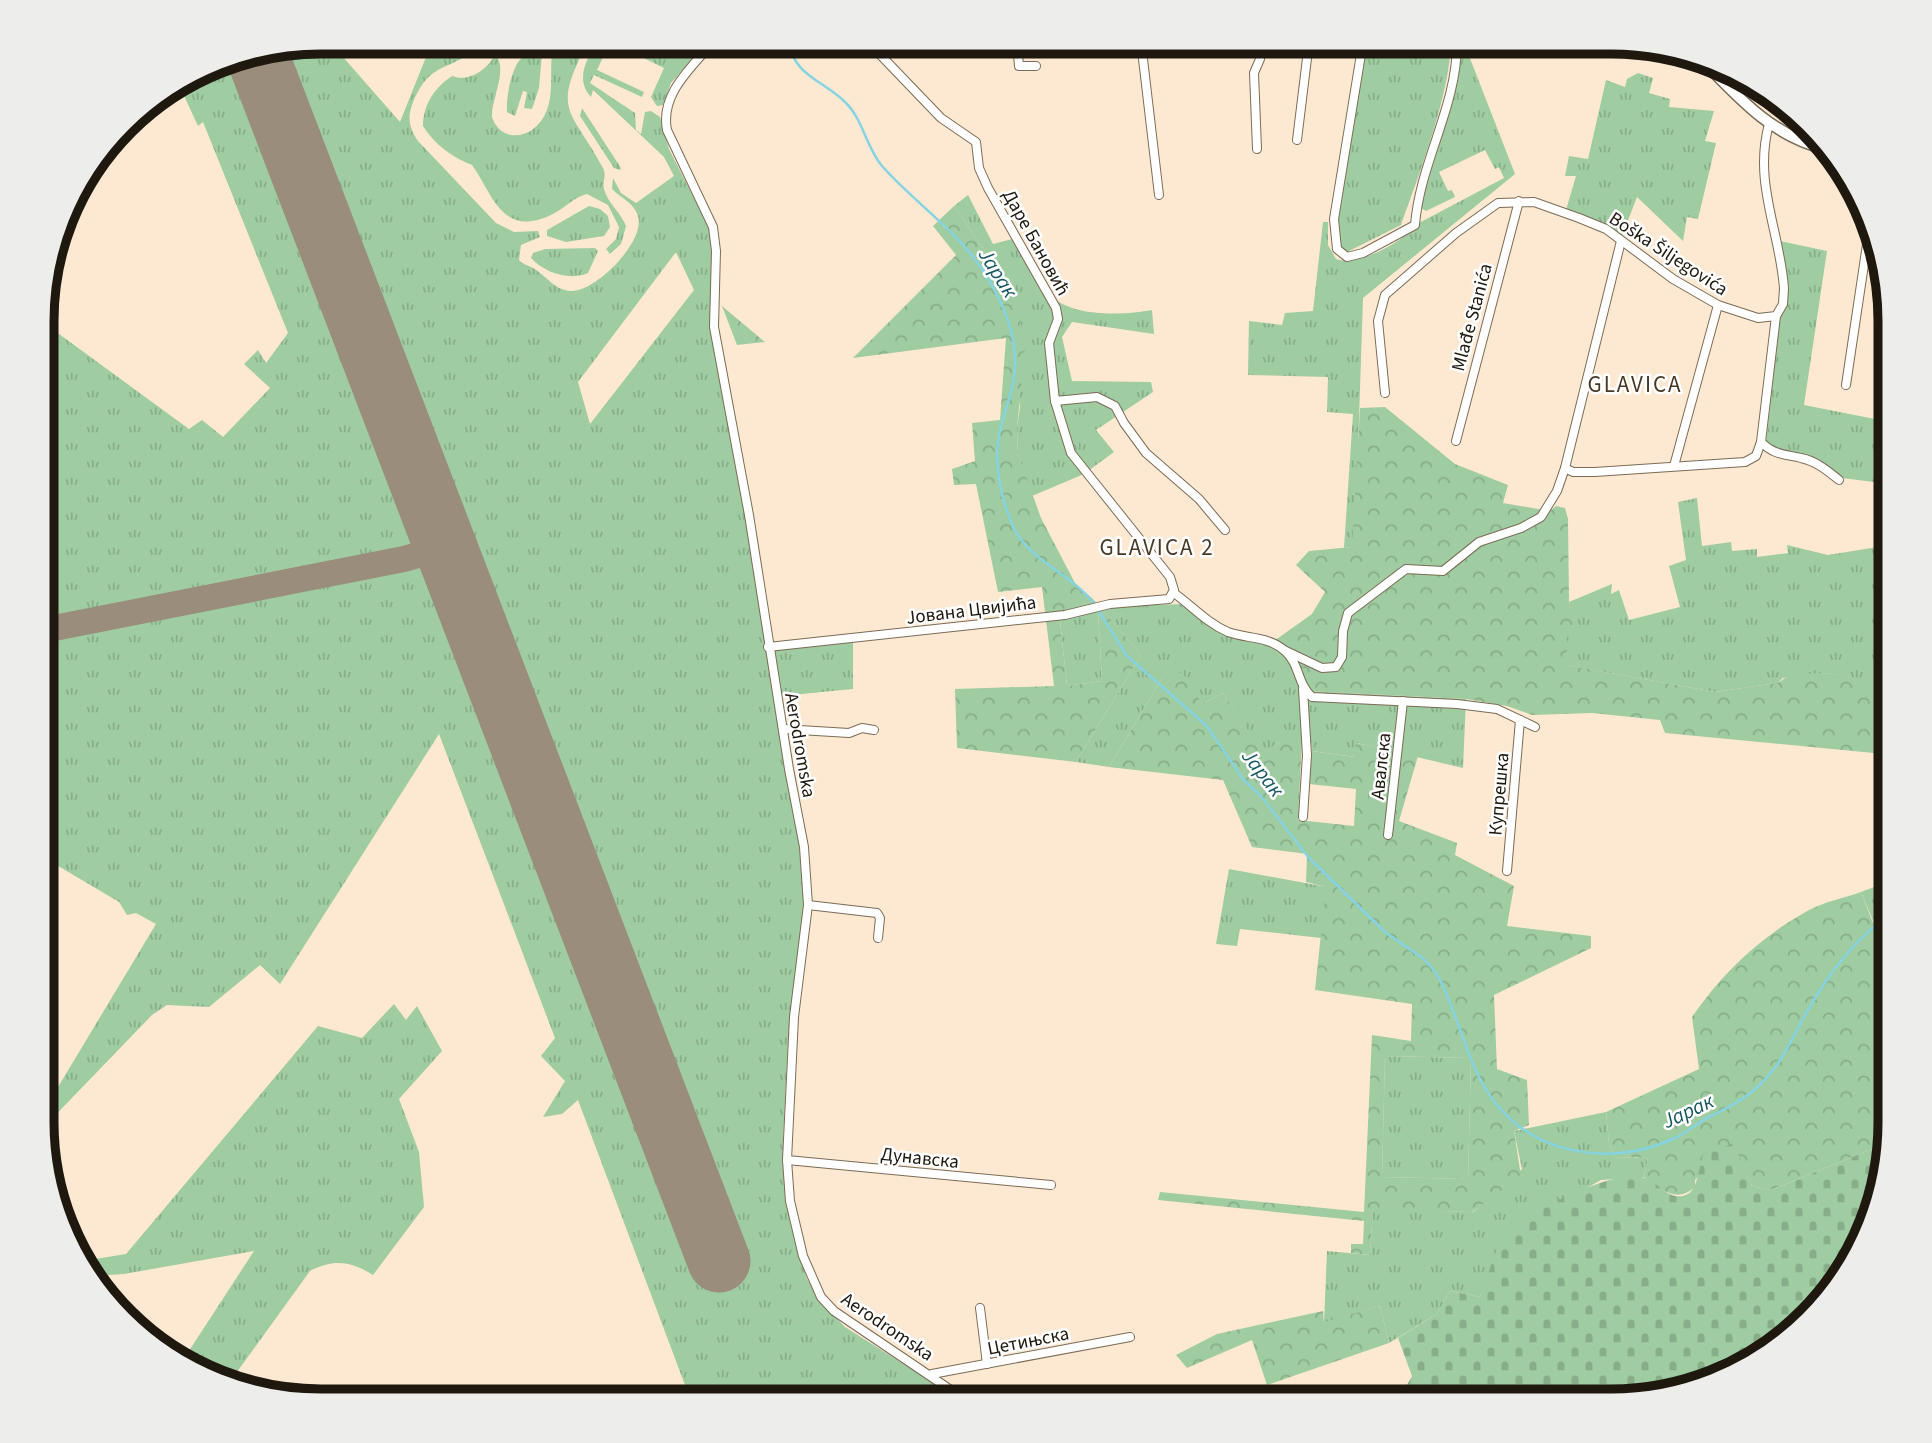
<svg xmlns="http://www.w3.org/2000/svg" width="1932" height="1443" viewBox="0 0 1932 1443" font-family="'Source Sans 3',sans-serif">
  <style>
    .grass { fill: url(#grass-tufts); fill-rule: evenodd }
    .forest { fill: url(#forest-crowns); fill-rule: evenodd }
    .cemetery { fill: url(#cemetery-stones) }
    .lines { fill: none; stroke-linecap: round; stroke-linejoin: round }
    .stream { stroke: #86d3e1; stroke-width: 2.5 }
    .taxiway { stroke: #9a8d7c; stroke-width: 26 }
    .runway { stroke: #9a8d7c; stroke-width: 63 }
    .minor-casing { stroke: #7c6b56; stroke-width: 10 }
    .secondary-casing { stroke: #7c6b56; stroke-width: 13 }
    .minor { stroke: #fff; stroke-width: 8 }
    .secondary { stroke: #fff; stroke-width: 10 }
    .labels { text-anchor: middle; stroke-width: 5; stroke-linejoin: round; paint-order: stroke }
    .street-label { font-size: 19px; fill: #1e180f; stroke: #fff }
    .water-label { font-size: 21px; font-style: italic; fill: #155661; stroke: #fff }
    .quarter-label { font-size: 23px; letter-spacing: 2px; fill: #483925; stroke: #fff }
    .rim { fill: none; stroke: #1e180f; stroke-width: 9 }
  </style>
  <defs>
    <pattern id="grass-tufts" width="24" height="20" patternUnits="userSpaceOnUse" patternTransform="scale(1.75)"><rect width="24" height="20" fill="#9fcca1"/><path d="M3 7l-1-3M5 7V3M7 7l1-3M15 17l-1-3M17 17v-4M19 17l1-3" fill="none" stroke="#88ae89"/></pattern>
    <pattern id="forest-crowns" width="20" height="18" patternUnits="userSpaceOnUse" patternTransform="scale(1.75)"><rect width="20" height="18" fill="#9fcca1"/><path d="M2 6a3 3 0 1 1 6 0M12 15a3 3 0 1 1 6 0" fill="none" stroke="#88ae89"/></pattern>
    <pattern id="cemetery-stones" width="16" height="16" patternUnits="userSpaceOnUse" patternTransform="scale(1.75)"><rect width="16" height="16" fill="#9fcca1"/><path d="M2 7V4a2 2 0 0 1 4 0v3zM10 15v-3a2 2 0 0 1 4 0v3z" fill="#88ae89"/></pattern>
  </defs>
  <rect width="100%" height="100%" fill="#fde9d1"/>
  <g class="grass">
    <path d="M 321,42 L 338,42 L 345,51 L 343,57 L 400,122 L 432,42 L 484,42 L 476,44 C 457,74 431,55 412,105 C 407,119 410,129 418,141 L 496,223 L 514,232 L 538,231 L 540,237 L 521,245 L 519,260 C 524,265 528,265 533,268 C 547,276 553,289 570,291 C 595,293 646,241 638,216 C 634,203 621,198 612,189 L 613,178 L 621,193 L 636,203 L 674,176 L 664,157 L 593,90 L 591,97 C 575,80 586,59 598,42 L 610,42 L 597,70 L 644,92 L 642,97 L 594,75 L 590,83 L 635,113 L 636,130 L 641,134 L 645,112 L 651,111 L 660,117 L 669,149 L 709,228 L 713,248 L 710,325 L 752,550 L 790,797 L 801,852 L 805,893 L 788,1041 L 783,1141 L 785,1191 L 791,1226 L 807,1279 L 823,1305 L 845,1327 L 962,1401 L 691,1401 L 578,1100 L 562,1114 L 543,1117 L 565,1081 L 541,1056 L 555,1038 L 439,734 L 280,984 L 260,965 L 209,1007 L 167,1005 L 152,1015 L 43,1128 L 43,1112 L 156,924 L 136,913 L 127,915 L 119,902 L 43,857 L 44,323 L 189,429 L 202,420 L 223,437 L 270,388 L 244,364 L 258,350 L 266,363 L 288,333 L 203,122 L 198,126 L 180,87 L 231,57 ZM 676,252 L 694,290 L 590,424 L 578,382 Z"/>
    <path d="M 531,42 L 543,42 L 539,88 L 532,109 L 524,108 L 527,92 L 523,91 L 515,116 L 507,112 C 506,99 510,78 516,66 C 521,55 527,59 531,42 Z"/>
    <path d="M 554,42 L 588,42 C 551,113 570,107 603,168 C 607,176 602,181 604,189 C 607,202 621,213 626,226 L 621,244 L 610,254 L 606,249 L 616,239 L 619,227 L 608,205 L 587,194 C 574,197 565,208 553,214 C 502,239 494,196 472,165 C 453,158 434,144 423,126 C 423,105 435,87 452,76 C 470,83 488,68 495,55 C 509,68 491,99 492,117 C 495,126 501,133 511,135 C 519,136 526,134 532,130 C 561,108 546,72 554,42 Z"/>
    <path d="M 611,42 L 634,42 L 676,58 L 691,51 L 697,42 L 706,42 L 671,83 L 663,105 L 657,106 L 651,97 L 664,68 Z"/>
    <path d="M 1364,42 L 1450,42 C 1453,86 1417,181 1401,225 L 1347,252 L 1335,245 L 1340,181 Z"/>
    <path d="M 1459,43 L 1464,43 L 1515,174 L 1363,298 L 1355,541 L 1352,547 L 1344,548 L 1353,414 L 1327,412 L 1328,377 L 1248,375 L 1249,321 L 1282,325 L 1285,313 L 1313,311 L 1323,222 L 1328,222 L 1328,245 L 1336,259 C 1358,267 1403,242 1417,224 L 1504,178 L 1499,167 L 1495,169 L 1485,150 L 1439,172 L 1448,191 L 1452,190 L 1455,197 L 1426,211 L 1421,208 C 1433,153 1461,100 1459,43 Z"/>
    <path d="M 1638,73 L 1653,78 L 1649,93 L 1670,99 L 1669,107 L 1714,111 L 1705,141 L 1716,143 L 1698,219 L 1687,217 L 1683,241 L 1637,197 L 1622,236 L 1566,210 L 1576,176 L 1565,176 L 1569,156 L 1588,159 L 1606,80 L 1625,87 L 1627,79 Z"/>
    <path d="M 582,108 L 621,168 L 620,170 L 614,168 L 580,116 Z"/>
    <path d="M 968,195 L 993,244 L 1016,238 C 1027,256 1037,279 1051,295 C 1071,318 1125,315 1152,310 L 1154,334 L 1072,322 L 1062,337 L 1072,381 L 1151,382 L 1153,392 L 1096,430 L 1114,452 L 1084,474 L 1032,496 L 1018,454 L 1017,428 L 1020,407 L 1008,285 L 954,206 Z"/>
    <path d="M 589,206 L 600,209 L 608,216 L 610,227 L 604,236 L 566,242 L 547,236 L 547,230 Z"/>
    <path d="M 1780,241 L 1827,251 L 1804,405 L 1890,422 L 1890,484 L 1842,478 L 1799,461 L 1766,442 L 1780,320 L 1789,288 Z"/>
    <path d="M 595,248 L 598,251 L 588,273 C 569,281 545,273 531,258 L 533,253 L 545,249 Z"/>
    <path d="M 1697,498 L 1702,546 L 1731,542 L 1732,551 L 1757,549 L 1757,557 L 1788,553 L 1787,545 L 1828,555 L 1890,545 L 1890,686 L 1827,673 L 1783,678 L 1777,683 L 1715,692 L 1566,665 L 1567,631 L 1575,626 L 1569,602 L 1612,584 L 1611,594 L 1619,590 L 1629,620 L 1680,607 L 1669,566 L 1686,560 L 1678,502 Z"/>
    <path d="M 1090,602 L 1098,612 L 1102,681 L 1067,686 L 1059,611 Z"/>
    <path d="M 1186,604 L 1211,625 L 1267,643 L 1290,658 L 1299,680 L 1302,740 L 1282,740 L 1263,754 L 1223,693 L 1202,704 L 1162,678 L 1109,767 L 1076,762 L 1141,655 L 1103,611 L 1118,606 Z"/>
    <path d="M 853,641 L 853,689 L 781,696 L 775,650 Z"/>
    <path d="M 1306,691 L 1466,699 L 1463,768 L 1357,743 L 1355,757 L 1312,751 Z"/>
    <path d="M 1229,869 L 1327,887 L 1321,938 L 1240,929 L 1237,946 L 1216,944 Z"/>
    <path d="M 1890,881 L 1890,910 L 1874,923 L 1861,892 Z"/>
    <path d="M 394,1004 L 406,1020 L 417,1006 L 442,1051 L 399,1099 L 419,1152 L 424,1207 L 373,1275 C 350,1261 334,1259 310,1271 L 229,1383 L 215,1380 L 183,1360 L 254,1251 L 124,1274 L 94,1276 L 83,1261 L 126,1254 L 318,1026 L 362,1038 Z"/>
    <path d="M 1385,1056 L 1471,1058 L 1468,1179 L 1382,1177 Z"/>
    <path d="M 1606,1112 L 1609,1143 L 1615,1157 L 1648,1158 L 1644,1177 L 1601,1180 L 1506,1233 L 1480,1297 L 1450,1291 L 1437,1314 L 1389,1343 L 1380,1306 L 1324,1323 L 1327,1251 L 1370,1255 L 1373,1209 L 1473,1212 L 1522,1169 L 1514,1131 Z"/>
  </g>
  <g class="forest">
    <path d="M 954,206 L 1008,285 L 1020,317 L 1025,348 L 1017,428 L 1018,454 L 1041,518 L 1076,585 L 1093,599 L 1141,655 L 1076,762 L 957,748 L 955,689 L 1054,686 L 1042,587 L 998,592 L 976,484 L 954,485 L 952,469 L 975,461 L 972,423 L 1000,420 L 1006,338 L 853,358 L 956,255 L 933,226 ZM 1090,602 L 1098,612 L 1102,681 L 1067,686 L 1059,612 Z"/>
    <path d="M 722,306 L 765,342 L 737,345 Z"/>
    <path d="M 1385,407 L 1455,464 L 1508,485 L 1503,503 L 1550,511 L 1556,506 L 1565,508 L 1568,519 L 1569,602 L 1576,626 L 1567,631 L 1567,665 L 1715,692 L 1777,683 L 1792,674 L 1827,673 L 1883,683 L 1890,686 L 1890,768 L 1884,754 L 1665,733 L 1660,720 L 1592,713 L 1532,715 L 1507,706 L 1466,699 L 1306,691 L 1296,659 L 1274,641 L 1312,614 L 1325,592 L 1296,565 L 1309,551 L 1352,547 L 1360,408 Z"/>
    <path d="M 1182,672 L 1202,704 L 1223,693 L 1263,753 L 1282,740 L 1302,740 L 1298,820 L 1354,826 L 1356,789 L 1309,784 L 1312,751 L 1354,757 L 1356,743 L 1418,756 L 1399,821 L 1457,843 L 1455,855 L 1514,886 L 1507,926 L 1591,936 L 1591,948 L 1494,995 L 1497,1069 L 1527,1080 L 1529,1125 L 1514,1131 L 1521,1176 L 1472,1212 L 1373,1210 L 1370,1255 L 1351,1253 L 1351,1244 L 1363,1244 L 1364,1221 L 1158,1200 L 1160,1192 L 1364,1212 L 1372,1035 L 1411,1041 L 1412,1004 L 1315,990 L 1326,887 L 1306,882 L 1307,854 L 1252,847 L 1223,780 L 1109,767 L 1162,678 ZM 1385,1056 L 1471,1058 L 1468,1179 L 1382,1177 Z"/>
    <path d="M 1861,892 L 1873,923 L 1890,910 L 1889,1142 L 1771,1190 L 1752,1186 L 1732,1143 L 1695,1180 L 1695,1187 C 1676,1204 1661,1189 1644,1177 L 1648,1158 L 1615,1157 L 1609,1143 L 1606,1112 L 1699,1069 L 1692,1017 C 1724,971 1759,938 1809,910 C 1824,902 1844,898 1861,892 Z"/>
    <path d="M 1380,1306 L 1389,1343 L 1267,1385 L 1252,1340 L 1187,1368 L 1176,1355 L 1217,1334 L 1323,1311 L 1324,1322 Z"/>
  </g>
  <path class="cemetery" d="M 1889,1142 L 1869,1229 L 1821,1306 L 1734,1372 L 1611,1401 L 1398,1401 L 1412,1376 L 1398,1338 L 1437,1314 L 1450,1291 L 1480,1297 C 1486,1282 1497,1242 1507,1232 C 1528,1212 1616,1167 1645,1178 C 1659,1183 1670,1203 1688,1194 C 1698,1189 1699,1166 1703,1155 L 1733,1143 L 1752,1186 L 1771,1190 Z"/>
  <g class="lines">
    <g class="stream">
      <path d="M 789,42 C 793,75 824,81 845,102 C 863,119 866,147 882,166 C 914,202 955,229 982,269 C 1001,298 1017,333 1015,368 C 1014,389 1005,410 1000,430 C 993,460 1000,496 1012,524 C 1028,562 1072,573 1095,605"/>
      <path d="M 1098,610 L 1127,656 L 1207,726 L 1243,779 L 1260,795 L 1309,858 L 1385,932 L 1424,959 L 1437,974 C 1460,1016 1466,1066 1496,1104 C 1539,1157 1615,1166 1675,1138 C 1688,1132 1698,1122 1711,1116 C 1738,1103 1754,1094 1774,1069 C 1788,1051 1796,1030 1808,1010 C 1829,973 1855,939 1890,914"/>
    </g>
    <path class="taxiway" d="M 44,630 L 404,559 L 446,547"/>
    <path class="runway" d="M 259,60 L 719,1261"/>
    <defs>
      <g id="minor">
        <path d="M 713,42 C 691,68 660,94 667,130 L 713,227 L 716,251 L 714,327 L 749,515 L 789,769 L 804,847 L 808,905 L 794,1017 L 787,1160 L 790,1201 L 803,1256 L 821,1297 L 834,1311 L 967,1401"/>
        <path d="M 868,42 L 941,118 L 976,142 L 979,168 L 988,188 L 1056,308 L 1058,319 L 1049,343 L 1055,401 L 1097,397 L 1115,406 L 1124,423 L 1146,453 L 1199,499 L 1225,530"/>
        <path d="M 940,42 L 942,51"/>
        <path d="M 1017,42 L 1019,66 L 1036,66"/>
        <path d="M 1141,42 L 1159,195"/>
        <path d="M 1363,42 L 1334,219 L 1337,249 L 1347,257 L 1363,253 L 1415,225 C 1420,162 1457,107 1457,43"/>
        <path d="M 1297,140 L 1309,42"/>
        <path d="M 1257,149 L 1254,73 L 1260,59 L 1261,42"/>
        <path d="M 1776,316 L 1761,442 C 1774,455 1784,454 1801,458 C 1816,461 1828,471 1839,480"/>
        <path d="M 1846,385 L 1869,231"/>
        <path d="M 1385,393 L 1378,321 L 1385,295 L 1456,233 L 1498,203 L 1534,202 L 1579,218 L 1606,229 L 1673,279 L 1718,305 L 1758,318 L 1776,316 L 1783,304 L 1784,288 C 1780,232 1753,182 1769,124"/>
        <path d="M 1456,441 L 1519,201"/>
        <path d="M 1674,466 L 1718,305"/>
        <path d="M 1565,468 L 1621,241"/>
        <path d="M 1174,593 C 1192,606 1207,623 1228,632 C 1247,639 1269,636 1285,651 C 1300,664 1297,684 1312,697 L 1457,704 L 1497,709 L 1535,727"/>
        <path d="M 768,647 L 1065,615 L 1110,604 L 1169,599 L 1174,590 L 1170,577 L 1071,453 L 1055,401"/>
        <path d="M 1284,650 L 1322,668 L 1336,667 L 1342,657 L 1343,631 L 1348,613 L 1406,569 L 1443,571 L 1479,542 L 1521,528 L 1541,517 L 1557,491 L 1565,468 L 1573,472 L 1595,472 L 1745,462 L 1756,456 L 1761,442"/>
        <path d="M 1303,689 L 1307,755 L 1303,817"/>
        <path d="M 783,729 L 849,733 L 862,728 L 874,730"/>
        <path d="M 1388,835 L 1403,701"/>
        <path d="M 1507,871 L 1520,720"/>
        <path d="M 808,905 L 877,913 L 880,918 L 878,938"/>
        <path d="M 787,1160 L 1051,1185"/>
        <path d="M 980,1308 L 987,1364"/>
        <path d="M 932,1374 L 1130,1337"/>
      </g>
      <path id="secondary" d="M 1702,60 C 1738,97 1771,135 1823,148"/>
    </defs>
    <use href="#minor" class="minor-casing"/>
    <use href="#secondary" class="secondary-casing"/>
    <use href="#minor" class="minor"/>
    <use href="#secondary" class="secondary"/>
  </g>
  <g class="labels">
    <g class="street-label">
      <text transform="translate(1037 242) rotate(61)" y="7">Даре Бановић</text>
      <text transform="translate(1669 253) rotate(33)" y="7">Boška Šiljegovića</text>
      <text transform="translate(1471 317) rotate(-75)" y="7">Mlađe Stanića</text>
      <text transform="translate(971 609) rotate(-7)" y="7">Јована Цвијића</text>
      <text transform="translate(801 745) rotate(80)" y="7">Aerodromska</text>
      <text transform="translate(1380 766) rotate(-84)" y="7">Авалска</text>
      <text transform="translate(1498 794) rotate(-85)" y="7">Купрешка</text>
      <text transform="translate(920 1157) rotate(6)" y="7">Дунавска</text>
      <text transform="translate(888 1326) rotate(34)" y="7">Aerodromska</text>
      <text transform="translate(1028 1340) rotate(-11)" y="7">Цетињска</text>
    </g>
    <g class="water-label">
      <text transform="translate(998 273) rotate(58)" y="7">Јарак</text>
      <text transform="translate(1263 773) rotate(52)" y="7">Јарак</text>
      <text transform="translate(1688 1111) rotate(-25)" y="7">Јарак</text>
    </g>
    <g class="quarter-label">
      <text x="1635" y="392">GLAVICA</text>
      <text x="1157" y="555">GLAVICA 2</text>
    </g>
  </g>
  <path d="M0 0H1932V1443H0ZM321 54H1611A267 267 0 0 1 1878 321V1122A267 267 0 0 1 1611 1389H321A267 267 0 0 1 54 1122V321A267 267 0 0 1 321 54Z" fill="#ededec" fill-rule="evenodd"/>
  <path class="rim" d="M321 54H1611A267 267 0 0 1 1878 321V1122A267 267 0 0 1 1611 1389H321A267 267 0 0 1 54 1122V321A267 267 0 0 1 321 54Z"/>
</svg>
